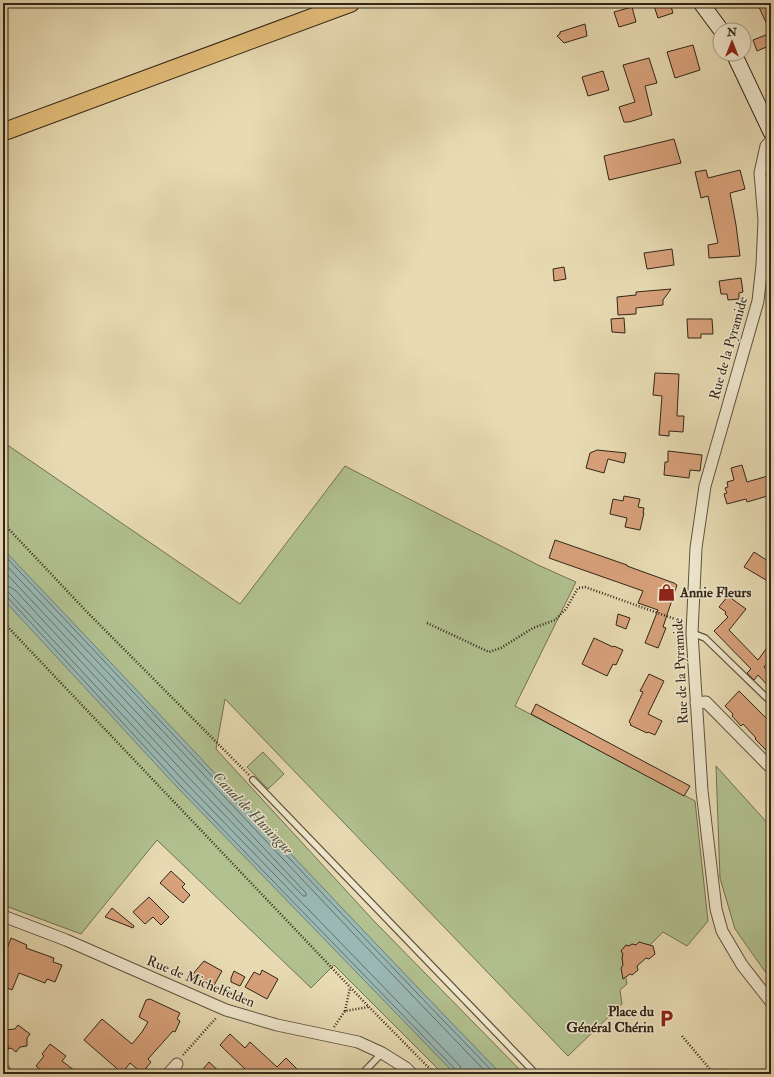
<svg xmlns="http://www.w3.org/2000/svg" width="774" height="1077" viewBox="0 0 774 1077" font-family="'IM FELL Double Pica',serif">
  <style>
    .green { fill: #b2c190; stroke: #717354 }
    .water { fill: #9ab9b5; stroke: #707e76 }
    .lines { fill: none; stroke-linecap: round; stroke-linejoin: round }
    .shore { stroke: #656f66; stroke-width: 1 }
    .building { fill: #d9a27c; stroke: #302518 }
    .lane-casing { stroke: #5e523f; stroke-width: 8 }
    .street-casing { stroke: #5e523f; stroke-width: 13 }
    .secondary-casing { stroke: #302518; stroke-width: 17 }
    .primary-casing { stroke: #302518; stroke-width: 19 }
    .path { stroke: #302518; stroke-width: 2.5; stroke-dasharray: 1 2; stroke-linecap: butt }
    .lane { stroke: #f0e8ce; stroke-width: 5.5 }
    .street { stroke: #f0e8ce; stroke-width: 11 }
    .secondary { stroke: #f0e8ce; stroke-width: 15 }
    .primary { stroke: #e4be7a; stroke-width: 17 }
    .labels { text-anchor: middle; stroke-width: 3; stroke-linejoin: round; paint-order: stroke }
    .street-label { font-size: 14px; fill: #302518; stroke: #f0e8ce }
    .poi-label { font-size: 14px; font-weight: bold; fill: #302518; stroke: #f0e8ce; text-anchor: start }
    .water-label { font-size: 15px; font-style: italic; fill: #505147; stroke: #f0e8ce }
  </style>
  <rect width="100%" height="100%" fill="#e8dbb3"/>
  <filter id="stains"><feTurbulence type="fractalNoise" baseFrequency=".005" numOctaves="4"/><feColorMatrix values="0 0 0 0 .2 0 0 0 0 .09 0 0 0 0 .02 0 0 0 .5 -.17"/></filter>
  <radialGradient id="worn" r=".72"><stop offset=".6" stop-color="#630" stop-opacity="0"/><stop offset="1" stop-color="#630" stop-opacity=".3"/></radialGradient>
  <g class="green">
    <path d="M 3,442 L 240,604 L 345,466 L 538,565 L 576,582 L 515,706 L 695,801 L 708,921 L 687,946 L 663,932 L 647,948 L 642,943 L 639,942 L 636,945 L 632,944 L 629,946 L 626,945 L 621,951 L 623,954 L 622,958 L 627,984 L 620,990 L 622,1004 L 568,1056 L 225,699 L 216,749 L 374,921 L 524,1074 L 443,1074 L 334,965 L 311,988 L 157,840 L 81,934 L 3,905 Z"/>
    <path d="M 263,752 L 284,774 L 268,789 L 247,767 Z"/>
    <path d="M 716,766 L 771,827 L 771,855 L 768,858 L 771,861 L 771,980 L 735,929 L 720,878 Z"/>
  </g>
  <path class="water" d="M 3,549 C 169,723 333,901 501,1074 L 455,1074 L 177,787 L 3,599 Z"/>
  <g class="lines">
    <g class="shore">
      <path d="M 3,554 C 167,727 329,903 495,1074"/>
      <path d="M 3,562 C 165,732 324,905 488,1074"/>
      <path d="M 3,570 L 306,893 L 306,896 L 303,896 L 188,777 L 15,590 L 10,587 L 3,586"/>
      <path d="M 3,592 L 8,592 L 11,595 L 184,781 L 460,1066 L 462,1074"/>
      <path d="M 3,597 L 8,598 L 180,785 L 456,1070 L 457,1074"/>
    </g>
  </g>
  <g class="building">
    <path d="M 653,3 L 670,3 L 673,13 L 658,18 Z"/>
    <path d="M 757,3 L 771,3 L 771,45 L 757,51 L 753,40 L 771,33 Z"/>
    <path d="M 632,7 L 636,22 L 619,27 L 614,12 Z"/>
    <path d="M 585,24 L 587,36 L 564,43 L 557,36 L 560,34 L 560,32 Z"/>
    <path d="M 693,45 L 700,70 L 675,78 L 667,52 Z"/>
    <path d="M 649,58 L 657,83 L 645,86 L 652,115 L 629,122 L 624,122 L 619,107 L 635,102 L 623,65 Z"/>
    <path d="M 603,71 L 609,90 L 588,96 L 582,77 Z"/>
    <path d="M 674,139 L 681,163 L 609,180 L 604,156 Z"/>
    <path d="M 706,170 L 708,178 L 740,170 L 745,189 L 730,193 L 736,225 L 740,256 L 709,258 L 708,245 L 718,243 L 708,196 L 701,198 L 695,172 Z"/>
    <path d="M 672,249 L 674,265 L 647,269 L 644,253 Z"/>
    <path d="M 564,267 L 566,279 L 554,281 L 553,269 Z"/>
    <path d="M 741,278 L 743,292 L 739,293 L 739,299 L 728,300 L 727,294 L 721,294 L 719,281 Z"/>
    <path d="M 671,289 L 663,300 L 663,305 L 636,308 L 636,314 L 618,315 L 617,297 L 636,295 L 636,292 Z"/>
    <path d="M 624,318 L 625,333 L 612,332 L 611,319 Z"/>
    <path d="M 687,319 L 712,319 L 713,334 L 701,334 L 701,338 L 688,338 Z"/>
    <path d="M 655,373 L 679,374 L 677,416 L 684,416 L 683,432 L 669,431 L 669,436 L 659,435 L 662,396 L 653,395 Z"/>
    <path d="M 597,450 L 626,453 L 624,463 L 608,459 L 604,473 L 586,468 L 590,453 Z"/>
    <path d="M 668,451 L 702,455 L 700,471 L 690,470 L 689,478 L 664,475 L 665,462 L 668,462 Z"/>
    <path d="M 742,465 L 747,482 L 771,475 L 771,495 L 747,502 L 746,499 L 727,504 L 724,494 L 727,493 L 725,488 L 728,487 L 727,482 L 734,480 L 731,468 Z"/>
    <path d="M 624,496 L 640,499 L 638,507 L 644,508 L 643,513 L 644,513 L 640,530 L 625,527 L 627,518 L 610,514 L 613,499 L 623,501 Z"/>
    <path d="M 555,540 L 627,565 L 627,566 L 674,583 L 677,585 L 663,627 L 666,628 L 658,648 L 645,643 L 658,610 L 638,603 L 643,591 L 549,558 Z"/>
    <path d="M 754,552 L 771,563 L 771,583 L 744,567 Z"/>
    <path d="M 728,596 L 746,609 L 729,630 L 758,660 L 771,642 L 771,658 L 764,667 L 771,673 L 771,689 L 758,675 L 754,680 L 747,673 L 751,669 L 714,631 L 728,617 L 725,614 L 726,612 L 719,607 Z"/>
    <path d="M 618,614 L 630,618 L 626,629 L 616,625 Z"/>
    <path d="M 594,638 L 613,647 L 614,646 L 623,650 L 616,665 L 613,664 L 607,676 L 582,664 Z"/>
    <path d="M 649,674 L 664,681 L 648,714 L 662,721 L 655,735 L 648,732 L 647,733 L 630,725 L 631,724 L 629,722 L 643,692 L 640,691 Z"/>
    <path d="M 739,691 L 771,723 L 771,755 L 755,739 L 756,738 L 743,724 L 741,726 L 732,716 L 733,714 L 725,706 Z"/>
    <path d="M 536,704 L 690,786 L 684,796 L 531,714 Z"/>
    <path d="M 171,871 L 185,884 L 182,887 L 190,895 L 183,903 L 160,883 Z"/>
    <path d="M 149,897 L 169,917 L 161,925 L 153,917 L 145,924 L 133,912 Z"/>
    <path d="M 112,908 L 134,926 L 133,928 L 105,917 Z"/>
    <path d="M 11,938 L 27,945 L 26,948 L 54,958 L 53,962 L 62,965 L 55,982 L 47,979 L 45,983 L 19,973 L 12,990 L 3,986 L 3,959 Z"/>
    <path d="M 639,942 L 653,946 L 655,954 L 649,959 L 646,958 L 637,966 L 638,970 L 632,975 L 630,974 L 623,979 L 621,968 L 623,965 L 622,958 L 623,954 L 621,951 L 626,945 L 629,946 L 632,944 L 636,945 Z"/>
    <path d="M 204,961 L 222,971 L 213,987 L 192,975 Z"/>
    <path d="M 262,970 L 278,979 L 267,999 L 245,987 L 254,972 L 260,975 Z"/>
    <path d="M 234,971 L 245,977 L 240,986 L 231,982 L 231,978 Z"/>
    <path d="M 150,999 L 180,1013 L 177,1019 L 180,1021 L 175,1032 L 173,1031 L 148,1059 L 151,1062 L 142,1073 L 130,1063 L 122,1073 L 84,1040 L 102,1019 L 132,1044 L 142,1032 L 148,1022 L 139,1017 L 146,1000 Z"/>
    <path d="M 18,1025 L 30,1034 L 27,1038 L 27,1046 L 20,1047 L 16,1052 L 11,1048 L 8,1049 L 8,1045 L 4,1042 L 7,1038 L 6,1030 L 15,1029 Z"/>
    <path d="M 230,1034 L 245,1048 L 250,1042 L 277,1067 L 286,1058 L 297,1069 L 292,1074 L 253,1074 L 248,1072 L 220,1045 Z"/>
    <path d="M 50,1044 L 66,1056 L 62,1061 L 79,1074 L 46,1074 L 36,1066 L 44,1056 L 42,1054 Z"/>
    <path d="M 209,1062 L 222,1074 L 199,1074 Z"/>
  </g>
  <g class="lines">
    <defs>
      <g id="lane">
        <path d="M 692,633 L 705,638 L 771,702"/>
        <path d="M 253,780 L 536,1074"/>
        <path d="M 362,1074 L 382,1053"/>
      </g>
      <g id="street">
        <path d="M 771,141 L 766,146 L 760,173 L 764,220 L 762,265 L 758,301 L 705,486 L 696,548 L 692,633 L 702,791 L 716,909 L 722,931 L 742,965 L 771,1002"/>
        <path d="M 696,703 L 706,702 L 771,768"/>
        <path d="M 3,916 L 66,940 L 226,1010 L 277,1025 L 358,1042 L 382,1053 L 406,1068 L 412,1074"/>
        <path d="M 3,1069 L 7,1074"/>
        <path d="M 168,1074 L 177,1064"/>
      </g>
      <g id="secondary">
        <path d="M 701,3 L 721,30"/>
        <path d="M 734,54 L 771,132"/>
      </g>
      <path id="primary" d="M 3,132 L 351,3"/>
    </defs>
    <use href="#lane" class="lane-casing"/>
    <use href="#street" class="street-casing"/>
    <use href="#secondary" class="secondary-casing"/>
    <use href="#primary" class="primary-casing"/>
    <g class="path">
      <path d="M 3,523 L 87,612 L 249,775"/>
      <path d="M 3,622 L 369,1007 L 435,1074"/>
      <path d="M 427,623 L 489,652 L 501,648 L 533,628 L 555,620 L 566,609 L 578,588 L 585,587 L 672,618 L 682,621"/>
      <path d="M 345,1011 L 350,988"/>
      <path d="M 334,1027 L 345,1011 L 368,1007"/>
      <path d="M 682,1036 L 714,1074"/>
      <path d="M 183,1055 L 217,1017"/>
    </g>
    <use href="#lane" class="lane"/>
    <use href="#street" class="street"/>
    <use href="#secondary" class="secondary"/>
    <use href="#primary" class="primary"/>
  </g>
  <defs>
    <symbol id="shop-bare" viewBox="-9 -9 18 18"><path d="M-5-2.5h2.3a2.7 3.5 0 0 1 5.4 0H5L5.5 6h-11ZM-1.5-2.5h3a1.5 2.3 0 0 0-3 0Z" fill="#8f2418" stroke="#f0e8ce" stroke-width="2.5" paint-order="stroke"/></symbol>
    <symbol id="parking-bare" viewBox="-9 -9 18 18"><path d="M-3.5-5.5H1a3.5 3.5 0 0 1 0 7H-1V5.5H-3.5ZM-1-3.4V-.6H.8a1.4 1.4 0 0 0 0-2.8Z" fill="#8f2418" stroke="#f0e8ce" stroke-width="2.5" paint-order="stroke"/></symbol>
  </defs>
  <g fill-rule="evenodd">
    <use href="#shop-bare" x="654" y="580" width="25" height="25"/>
    <use href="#parking-bare" x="654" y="1006" width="25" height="25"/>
  </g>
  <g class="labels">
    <g class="street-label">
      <text transform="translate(728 348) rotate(-74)" y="5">Rue de la Pyramide</text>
      <text transform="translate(680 671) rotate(-93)" y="5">Rue de la Pyramide</text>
      <text transform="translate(201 981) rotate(22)" y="5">Rue de Michelfelden</text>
    </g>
    <g class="poi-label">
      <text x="680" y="597">Annie Fleurs</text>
      <text x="654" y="1016" text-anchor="end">Place du<tspan x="654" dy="16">Général Chérin</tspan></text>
    </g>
    <g class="water-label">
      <text transform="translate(253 813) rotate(46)" y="5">Canal de Huningue</text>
    </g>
  </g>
  <rect width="774" height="1077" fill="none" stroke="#e8dbb3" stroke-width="16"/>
  <rect x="4" y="4" width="766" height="1069" fill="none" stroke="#302518" stroke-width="2"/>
  <rect x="8" y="8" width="758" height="1061" fill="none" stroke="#302518"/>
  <g transform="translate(732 42)"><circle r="19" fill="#f0e8ce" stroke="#a39a85"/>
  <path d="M0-3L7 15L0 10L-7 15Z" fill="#8f2418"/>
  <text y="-6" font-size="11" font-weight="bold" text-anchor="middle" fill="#302518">N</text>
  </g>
  <rect width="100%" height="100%" filter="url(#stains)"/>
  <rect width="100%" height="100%" fill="url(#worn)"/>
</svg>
